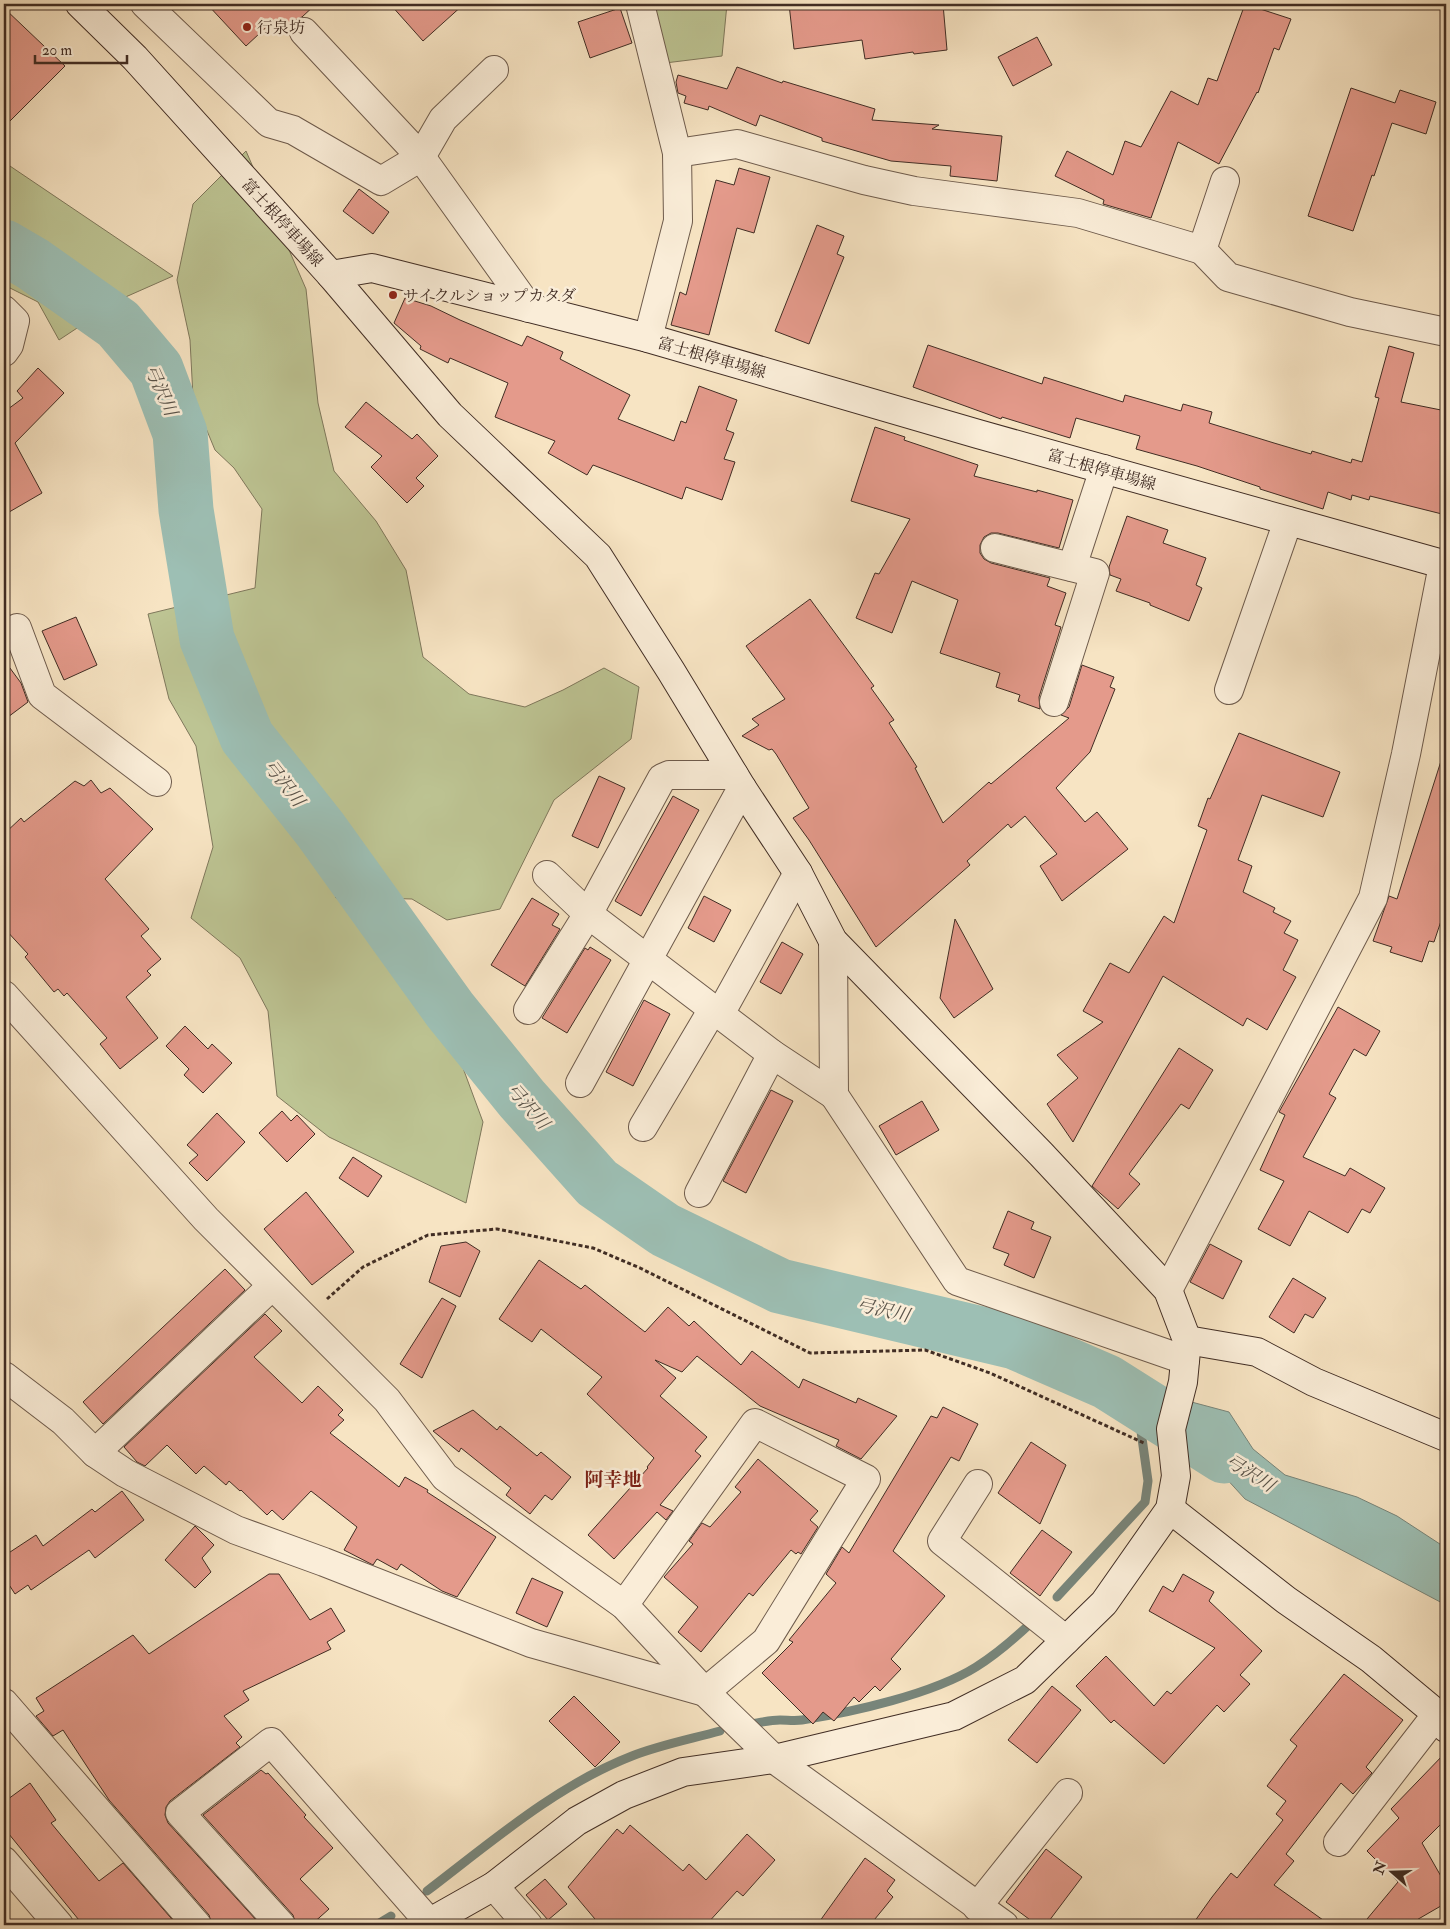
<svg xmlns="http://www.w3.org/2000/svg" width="1450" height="1929" viewBox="0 0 1450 1929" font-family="'IM FELL Double Pica','Noto Serif JP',serif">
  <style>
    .green { fill: #bdc493; stroke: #7f785c }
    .water { fill: #9dbfb4; stroke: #78857a }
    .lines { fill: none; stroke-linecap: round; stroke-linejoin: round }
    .stream { stroke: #78857a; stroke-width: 9 }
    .river { stroke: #9dbfb4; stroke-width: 55 }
    .building { fill: #e49a8b; stroke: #412d24 }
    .street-casing { stroke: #6e5b4c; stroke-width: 30 }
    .secondary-casing { stroke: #412d24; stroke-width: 30 }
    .path { stroke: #412d24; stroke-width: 3; stroke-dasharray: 4 2.5; stroke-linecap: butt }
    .street { stroke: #faedd8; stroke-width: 28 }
    .secondary { stroke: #faedd8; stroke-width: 28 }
    .poi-dot { fill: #8f2418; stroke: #faedd8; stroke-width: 2 }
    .labels { text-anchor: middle; stroke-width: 5; stroke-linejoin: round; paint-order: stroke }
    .poi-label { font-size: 16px; fill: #412d24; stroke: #faedd8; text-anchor: start }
    .street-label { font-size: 16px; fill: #412d24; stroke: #faedd8 }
    .water-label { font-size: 18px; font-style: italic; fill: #585248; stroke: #faedd8 }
    .quarter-label { font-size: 19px; font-weight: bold; fill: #7a1f14; stroke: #faedd8 }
  </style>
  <rect width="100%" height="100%" fill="#f7e4c3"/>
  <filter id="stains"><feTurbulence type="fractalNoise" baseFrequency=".004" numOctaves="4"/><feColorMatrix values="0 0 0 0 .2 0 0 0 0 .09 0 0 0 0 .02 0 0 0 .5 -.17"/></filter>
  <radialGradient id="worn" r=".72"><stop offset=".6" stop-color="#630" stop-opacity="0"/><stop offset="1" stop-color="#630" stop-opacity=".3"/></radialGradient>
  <g class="green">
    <path d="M 634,4 L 727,4 L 722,56 L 657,64 Z"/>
    <path d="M 246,151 L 306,289 L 318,403 L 334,471 L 376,521 L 406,570 L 423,657 L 469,694 L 525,707 L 563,690 L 604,668 L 639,687 L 631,739 L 554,800 L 500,909 L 447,920 L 412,899 L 335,897 L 433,987 L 483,1122 L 466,1203 L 329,1137 L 277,1096 L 268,1011 L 240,958 L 191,918 L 213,847 L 196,746 L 169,699 L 148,614 L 255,588 L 262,509 L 234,468 L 215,450 L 193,397 L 190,340 L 177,280 L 193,204 Z"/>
    <path d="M 4,162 L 173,276 L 121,299 L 59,340 L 38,302 L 4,285 Z"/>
  </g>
  <path class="water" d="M 1184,1400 L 1229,1412 L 1253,1449 L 1285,1475 L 1357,1497 L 1397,1516 L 1446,1548 L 1446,1605 L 1245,1499 L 1181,1429 Z"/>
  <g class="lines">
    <g class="stream">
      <path d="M 1057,1597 L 1145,1502 L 1148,1481 L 1139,1417 L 1144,1406"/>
      <path d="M 749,1724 C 759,1723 770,1720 780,1720 C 787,1720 795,1721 802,1720 C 853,1712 933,1694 976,1667 C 997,1654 1014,1639 1032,1622"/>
      <path d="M 427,1891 C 490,1843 557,1785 632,1756 C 660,1745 691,1739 720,1731"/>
      <path d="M 376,1925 L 391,1916"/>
    </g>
    <path class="river" d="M 4,247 L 33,264 L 118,324 L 156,369 L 180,433 L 186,510 L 207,639 L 247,737 L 320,829 L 450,1010 L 522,1099 L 597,1183 L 665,1230 L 780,1286 L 1015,1342 L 1107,1382 L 1224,1456"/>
  </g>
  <g class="building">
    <path d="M 207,4 L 316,4 L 302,17 L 293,21 L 285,33 L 273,21 L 246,46 Z"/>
    <path d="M 390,4 L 464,4 L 423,41 Z"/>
    <path d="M 789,4 L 943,4 L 947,50 L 914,54 L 913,52 L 865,59 L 862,40 L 794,49 Z"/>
    <path d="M 1245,4 L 1291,19 L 1279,50 L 1274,48 L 1258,93 L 1257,92 L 1219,164 L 1178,142 L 1151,218 L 1103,204 L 1104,200 L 1055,176 L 1067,151 L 1113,175 L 1125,141 L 1141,147 L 1171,91 L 1198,105 L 1208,78 L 1217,81 Z"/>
    <path d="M 4,8 L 65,66 L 4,127 Z"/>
    <path d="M 620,8 L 632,43 L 590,58 L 578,22 Z"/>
    <path d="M 1037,37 L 1052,65 L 1013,86 L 998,57 Z"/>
    <path d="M 737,67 L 782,83 L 783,81 L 875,109 L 872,120 L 939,125 L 932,129 L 1002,136 L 997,181 L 950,176 L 951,166 L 891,161 L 822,141 L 822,138 L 760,115 L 756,126 L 709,106 L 708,110 L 684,103 L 686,96 L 678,93 L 676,82 L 678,75 L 727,89 Z"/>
    <path d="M 1351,88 L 1395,103 L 1400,90 L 1436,102 L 1426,134 L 1392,123 L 1374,176 L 1372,175 L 1353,231 L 1308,216 Z"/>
    <path d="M 739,168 L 770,177 L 754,233 L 737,228 L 709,335 L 671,325 L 680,292 L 686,295 L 716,180 L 734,185 Z"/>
    <path d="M 359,189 L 389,212 L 373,234 L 343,211 Z"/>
    <path d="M 817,225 L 844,236 L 837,254 L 844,257 L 809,344 L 775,331 Z"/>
    <path d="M 405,298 L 431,306 L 460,320 L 522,346 L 527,336 L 563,352 L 560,359 L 630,395 L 618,419 L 674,441 L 681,421 L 686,423 L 699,386 L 737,400 L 726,430 L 734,433 L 724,459 L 735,462 L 722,500 L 686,487 L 682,499 L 593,465 L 587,475 L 548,453 L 555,441 L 495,417 L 508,383 L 450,358 L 448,363 L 420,349 L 421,346 L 394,323 Z"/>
    <path d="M 928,345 L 1042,384 L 1044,377 L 1123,402 L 1125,395 L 1181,411 L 1183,404 L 1212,412 L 1209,423 L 1274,443 L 1311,454 L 1312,451 L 1351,463 L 1352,459 L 1362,462 L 1379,398 L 1375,397 L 1389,346 L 1414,353 L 1401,402 L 1446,411 L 1446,515 L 1370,496 L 1369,500 L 1352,495 L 1351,500 L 1328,492 L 1323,509 L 1260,489 L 1260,487 L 1197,466 L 1136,449 L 1140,436 L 1076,418 L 1070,438 L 1002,417 L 1001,419 L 913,387 Z"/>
    <path d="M 38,368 L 64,393 L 15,443 L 42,493 L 4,515 L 4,412 L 23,398 L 17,391 Z"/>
    <path d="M 366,402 L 412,439 L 417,434 L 438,456 L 416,478 L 424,486 L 407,503 L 371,467 L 382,456 L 345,427 Z"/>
    <path d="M 875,427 L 905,437 L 904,440 L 978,465 L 974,476 L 1037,492 L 1037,490 L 1073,500 L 1059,548 L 998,533 L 991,533 L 984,537 L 980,545 L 980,553 L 984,559 L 991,563 L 1050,578 L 1047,586 L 1066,593 L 1055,625 L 1061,627 L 1039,697 L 1040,709 L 1018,701 L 1020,695 L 996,687 L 1000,673 L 940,653 L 958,600 L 912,581 L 892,633 L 856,618 L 875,573 L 879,574 L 910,519 L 851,501 Z"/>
    <path d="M 1127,516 L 1168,530 L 1163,543 L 1206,558 L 1196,585 L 1202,588 L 1189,621 L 1150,605 L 1150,603 L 1116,591 L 1121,579 L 1110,575 L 1109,567 Z"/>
    <path d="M 810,599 L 874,686 L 871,688 L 894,720 L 889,723 L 917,767 L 915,768 L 943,823 L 989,782 L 991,784 L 1069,718 L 1061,715 L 1069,707 L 1082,665 L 1114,677 L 1110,687 L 1115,689 L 1090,752 L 1056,788 L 1085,822 L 1097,812 L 1128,849 L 1062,901 L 1040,866 L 1057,854 L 1025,816 L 1011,828 L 1008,824 L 967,861 L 970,865 L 876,947 L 809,840 L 793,818 L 809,808 L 776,754 L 772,749 L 769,750 L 742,736 L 759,725 L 752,719 L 785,699 L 746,646 Z"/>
    <path d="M 76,617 L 97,665 L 64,680 L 42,631 Z"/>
    <path d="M 4,660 L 21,683 L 28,702 L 4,720 Z"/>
    <path d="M 1239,733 L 1340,772 L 1323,817 L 1262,795 L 1238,860 L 1252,866 L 1243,892 L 1275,908 L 1273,912 L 1291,921 L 1284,933 L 1298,940 L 1283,970 L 1296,977 L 1267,1030 L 1247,1018 L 1243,1026 L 1163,976 L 1073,1142 L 1047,1104 L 1078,1078 L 1057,1055 L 1103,1022 L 1083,1011 L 1110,963 L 1129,973 L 1164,916 L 1174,923 L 1207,830 L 1198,826 L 1208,798 L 1210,799 Z"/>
    <path d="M 1441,761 L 1446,762 L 1446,906 L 1434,942 L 1429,941 L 1422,962 L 1390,952 L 1392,947 L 1373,941 L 1389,896 L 1397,899 Z"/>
    <path d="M 599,776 L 625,788 L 598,848 L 572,836 Z"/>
    <path d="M 91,780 L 101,793 L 110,788 L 153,829 L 105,879 L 149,929 L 141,936 L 161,959 L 147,971 L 151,975 L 126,997 L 158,1038 L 120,1069 L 100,1044 L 107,1038 L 67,993 L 64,996 L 58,989 L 54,992 L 25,957 L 28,954 L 4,928 L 4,834 L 21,818 L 24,822 L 75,781 L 84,786 Z"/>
    <path d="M 673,796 L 699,810 L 641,916 L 615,901 Z"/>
    <path d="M 704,896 L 731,910 L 714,942 L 688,928 Z"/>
    <path d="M 532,898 L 559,914 L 552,925 L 560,929 L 525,986 L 491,965 Z"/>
    <path d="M 955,919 L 993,989 L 954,1018 L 940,998 Z"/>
    <path d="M 782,942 L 803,954 L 781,994 L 760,982 Z"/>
    <path d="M 590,947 L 611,960 L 567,1033 L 542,1018 L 585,948 L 588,950 Z"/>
    <path d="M 644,1000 L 670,1014 L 633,1086 L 606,1072 Z"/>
    <path d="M 1338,1007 L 1380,1031 L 1366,1056 L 1354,1049 L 1329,1094 L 1336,1098 L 1303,1157 L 1345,1176 L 1350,1168 L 1385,1188 L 1370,1213 L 1362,1209 L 1348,1233 L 1309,1211 L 1290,1246 L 1258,1229 L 1284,1181 L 1260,1170 L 1285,1115 L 1279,1112 Z"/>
    <path d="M 185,1026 L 208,1049 L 212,1044 L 232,1063 L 203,1093 L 184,1075 L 189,1069 L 166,1046 Z"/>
    <path d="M 1179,1048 L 1213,1070 L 1189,1109 L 1181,1104 L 1129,1174 L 1140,1184 L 1118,1209 L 1092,1186 Z"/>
    <path d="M 771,1090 L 793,1101 L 746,1193 L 723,1181 Z"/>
    <path d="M 922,1101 L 939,1130 L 896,1155 L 879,1126 Z"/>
    <path d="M 282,1111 L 291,1121 L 297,1115 L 315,1134 L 287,1162 L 259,1133 Z"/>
    <path d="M 217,1113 L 245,1142 L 207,1181 L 189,1163 L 198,1155 L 187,1145 Z"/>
    <path d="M 353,1157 L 382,1176 L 368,1197 L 339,1178 Z"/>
    <path d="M 306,1192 L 354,1252 L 312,1285 L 264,1229 Z"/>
    <path d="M 1008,1211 L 1034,1222 L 1031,1229 L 1051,1237 L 1034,1278 L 1004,1265 L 1009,1254 L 993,1248 Z"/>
    <path d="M 466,1242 L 480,1251 L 460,1297 L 429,1282 L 441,1246 Z"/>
    <path d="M 1210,1244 L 1242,1261 L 1223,1299 L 1190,1282 Z"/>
    <path d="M 539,1260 L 581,1289 L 585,1285 L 645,1332 L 668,1307 L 689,1326 L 694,1321 L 741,1365 L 752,1351 L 799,1388 L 803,1379 L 856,1403 L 858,1398 L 897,1416 L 861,1459 L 836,1446 L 839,1440 L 760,1406 L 697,1356 L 682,1372 L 655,1360 L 676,1378 L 660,1396 L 707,1437 L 695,1451 L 701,1456 L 660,1505 L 673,1511 L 666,1520 L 657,1512 L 614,1559 L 588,1535 L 648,1468 L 647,1467 L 654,1458 L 587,1394 L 602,1377 L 541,1329 L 532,1342 L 499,1319 Z"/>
    <path d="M 225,1269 L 245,1290 L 103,1424 L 83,1402 Z"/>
    <path d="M 1293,1278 L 1326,1298 L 1313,1318 L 1305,1314 L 1294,1333 L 1269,1317 Z"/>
    <path d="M 442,1298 L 456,1306 L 422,1378 L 400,1364 Z"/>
    <path d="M 265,1314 L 282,1331 L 254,1357 L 302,1403 L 318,1386 L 343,1410 L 338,1415 L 344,1420 L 330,1433 L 399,1487 L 405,1477 L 428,1490 L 427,1492 L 496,1537 L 457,1597 L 442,1591 L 401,1564 L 397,1570 L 377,1559 L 373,1565 L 344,1550 L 357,1527 L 311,1491 L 283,1520 L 272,1510 L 267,1515 L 241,1490 L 240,1491 L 229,1481 L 226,1485 L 204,1466 L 196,1474 L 167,1445 L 145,1466 L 137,1462 L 124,1447 Z"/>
    <path d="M 943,1407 L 978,1424 L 959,1461 L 951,1457 L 893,1551 L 945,1596 L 891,1659 L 901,1669 L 880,1691 L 875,1686 L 859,1702 L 854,1697 L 834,1721 L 823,1712 L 813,1724 L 762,1673 L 793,1642 L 789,1640 L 836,1583 L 826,1574 L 842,1547 L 849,1553 L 931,1416 L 937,1418 Z"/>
    <path d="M 473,1410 L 497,1430 L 500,1426 L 537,1456 L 541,1452 L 571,1477 L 552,1500 L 545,1495 L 530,1514 L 506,1495 L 511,1488 L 461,1448 L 459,1452 L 433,1431 Z"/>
    <path d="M 1031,1442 L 1066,1465 L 1040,1524 L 998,1493 Z"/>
    <path d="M 758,1459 L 818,1511 L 810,1520 L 818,1527 L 801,1554 L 798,1552 L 796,1554 L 791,1550 L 753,1596 L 749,1593 L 701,1652 L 678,1632 L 698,1607 L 664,1577 L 693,1544 L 689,1541 L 702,1523 L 710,1527 L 741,1492 L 735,1487 Z"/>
    <path d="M 122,1491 L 144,1520 L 95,1558 L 89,1550 L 31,1590 L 28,1585 L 15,1594 L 4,1577 L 4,1556 L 36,1535 L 43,1546 L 92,1509 L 95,1512 Z"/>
    <path d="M 195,1526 L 214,1545 L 202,1558 L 211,1572 L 195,1588 L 165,1560 Z"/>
    <path d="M 1042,1530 L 1072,1552 L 1040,1596 L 1010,1573 Z"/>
    <path d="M 269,1574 L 279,1574 L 310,1620 L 331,1608 L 345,1631 L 327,1642 L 331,1649 L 243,1691 L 249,1700 L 224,1716 L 242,1737 L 236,1743 L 240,1747 L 170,1801 L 166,1807 L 165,1815 L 168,1823 L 257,1921 L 252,1925 L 212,1925 L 209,1915 L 109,1800 L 63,1730 L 53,1736 L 36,1716 L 44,1711 L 36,1698 L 133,1635 L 149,1654 Z"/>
    <path d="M 1183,1574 L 1214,1592 L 1209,1601 L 1262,1651 L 1240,1675 L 1250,1684 L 1224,1712 L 1217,1705 L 1164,1764 L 1114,1720 L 1111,1723 L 1076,1686 L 1106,1656 L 1154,1706 L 1167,1691 L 1171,1694 L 1215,1648 L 1149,1611 L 1163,1586 L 1173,1592 Z"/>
    <path d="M 532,1578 L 563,1592 L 547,1627 L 516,1613 Z"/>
    <path d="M 1344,1674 L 1403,1720 L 1366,1767 L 1372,1773 L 1353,1794 L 1341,1783 L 1286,1854 L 1294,1861 L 1274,1885 L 1330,1925 L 1192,1925 L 1212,1897 L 1231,1873 L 1237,1878 L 1283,1820 L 1276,1814 L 1286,1801 L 1267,1786 L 1297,1746 L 1290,1740 Z"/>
    <path d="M 1052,1686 L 1081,1710 L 1037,1763 L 1008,1740 Z"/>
    <path d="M 574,1696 L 620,1742 L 595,1767 L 549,1721 Z"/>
    <path d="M 1446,1752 L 1446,1819 L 1422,1843 L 1446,1885 L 1446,1903 L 1408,1925 L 1362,1925 L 1398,1882 L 1367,1851 L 1399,1818 L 1391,1809 Z"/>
    <path d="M 261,1770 L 266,1774 L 268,1773 L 306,1815 L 304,1817 L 333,1848 L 300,1879 L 329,1909 L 311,1925 L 296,1925 L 293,1915 L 203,1815 Z"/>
    <path d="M 30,1783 L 56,1820 L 51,1823 L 99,1881 L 123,1863 L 177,1925 L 83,1925 L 4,1828 L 4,1802 Z"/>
    <path d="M 630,1825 L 683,1871 L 689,1864 L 706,1880 L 747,1834 L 775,1860 L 743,1896 L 737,1891 L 706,1925 L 600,1925 L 568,1887 L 617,1829 L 623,1834 Z"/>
    <path d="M 1046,1849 L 1082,1877 L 1046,1925 L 1037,1925 L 1006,1902 Z"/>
    <path d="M 865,1858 L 895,1880 L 887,1891 L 893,1897 L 870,1925 L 817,1925 Z"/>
    <path d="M 545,1879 L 567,1904 L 548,1920 L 526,1895 Z"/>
  </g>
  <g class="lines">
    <defs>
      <g id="street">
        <path d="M 145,4 L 269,123 L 293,130 L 381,181 L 421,157 L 529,308"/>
        <path d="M 640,4 L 677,153 L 678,221 L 648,338"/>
        <path d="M 304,32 L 421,157 L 443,119 L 494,70"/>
        <path d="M 677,153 L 737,144 L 864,180 L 914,191 L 1078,213 L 1202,250"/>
        <path d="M 1225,181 L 1202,250 L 1228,277 L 1350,312 L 1446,332"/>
        <path d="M 4,310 L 15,321 L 9,345 L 4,352"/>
        <path d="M 995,548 L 1095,573 L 1054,702"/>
        <path d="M 1072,567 L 1104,469"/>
        <path d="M 4,635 L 17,628 L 42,695 L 157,782"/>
        <path d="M 1229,690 L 1288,521"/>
        <path d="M 547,875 L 588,914 L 772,1054 L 834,1095"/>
        <path d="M 833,941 L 834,1095 L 957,1281 L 1185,1360"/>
        <path d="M 4,995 L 206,1219 L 387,1400 L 445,1477 L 624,1605 L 705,1692 L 774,1759 L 1004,1925"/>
        <path d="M 528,1010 L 588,914 L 662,778 L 669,775 L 734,775"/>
        <path d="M 720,1014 L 798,873"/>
        <path d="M 580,1083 L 742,788"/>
        <path d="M 643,1127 L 713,1009"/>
        <path d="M 699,1193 L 772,1054"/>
        <path d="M 1168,1290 L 1373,898 L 1406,754 L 1443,565"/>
        <path d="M 4,1376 L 63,1421 L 95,1453 L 125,1473 L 236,1530 L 324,1562 L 531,1643 L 705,1692 L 766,1641 L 866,1479 L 755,1423 L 624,1605"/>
        <path d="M 95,1453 L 272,1286"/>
        <path d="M 978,1484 L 942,1541 L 1066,1640"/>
        <path d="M 4,1703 L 197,1925"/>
        <path d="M 1338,1842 L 1437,1714"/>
        <path d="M 4,1861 L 59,1925"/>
        <path d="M 494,1886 L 528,1925"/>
        <path d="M 977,1907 L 1068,1793"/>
        <path d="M 281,1925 L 180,1813 L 271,1742 L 429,1922"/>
      </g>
      <g id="secondary">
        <path d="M 80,4 L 135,58 L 331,275 L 372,268 L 648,338 L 978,434 L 1446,565"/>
        <path d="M 331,275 L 450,415 L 598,556 L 671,671 L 742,788 L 798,873 L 833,941 L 1041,1154 L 1168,1290 L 1187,1340 L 1183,1382 L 1171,1429 L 1176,1476 L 1170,1509 L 1104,1603 L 1025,1680 L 954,1716 L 774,1759 L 683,1772 L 624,1795 L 577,1821 L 494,1886 L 425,1925"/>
        <path d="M 1187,1340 L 1257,1352 L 1314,1382 L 1446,1437"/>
        <path d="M 1170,1509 L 1286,1600 L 1371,1659 L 1437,1714 L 1446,1728"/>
      </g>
    </defs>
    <use href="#street" class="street-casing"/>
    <use href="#secondary" class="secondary-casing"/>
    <path class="path" d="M 327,1299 L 363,1267 L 428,1235 L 497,1229 L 593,1248 L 640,1268 L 810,1353 L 925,1350 L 990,1373 L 1144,1443"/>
    <use href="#street" class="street"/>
    <use href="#secondary" class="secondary"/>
  </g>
  <g class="poi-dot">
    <circle cx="247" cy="27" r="5"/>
    <circle cx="393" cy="295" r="5"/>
  </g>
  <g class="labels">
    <g class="poi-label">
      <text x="257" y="33">行泉坊</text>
      <text x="403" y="301">サイクルショップカタダ</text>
    </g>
    <g class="street-label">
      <text transform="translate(283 222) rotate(48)" y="6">富士根停車場線</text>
      <text transform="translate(712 357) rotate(16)" y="6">富士根停車場線</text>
      <text transform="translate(1102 469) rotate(16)" y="6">富士根停車場線</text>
    </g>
    <g class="water-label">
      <text transform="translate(161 390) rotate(66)" y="6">弓沢川</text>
      <text transform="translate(284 783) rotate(52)" y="6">弓沢川</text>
      <text transform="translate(528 1106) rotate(49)" y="6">弓沢川</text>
      <text transform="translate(883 1310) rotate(13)" y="6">弓沢川</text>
      <text transform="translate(1250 1473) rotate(32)" y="6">弓沢川</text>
    </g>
    <g class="quarter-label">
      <text x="613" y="1486">阿幸地</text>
    </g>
  </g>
  <rect width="1450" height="1929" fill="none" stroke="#f7e4c3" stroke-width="20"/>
  <rect x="5" y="5" width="1440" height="1919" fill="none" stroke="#412d24" stroke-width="2.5"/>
  <rect x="10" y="10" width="1430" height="1909" fill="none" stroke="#412d24"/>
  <g transform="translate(1392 1872) rotate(290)" stroke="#faedd8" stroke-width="4" paint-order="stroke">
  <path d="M0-4L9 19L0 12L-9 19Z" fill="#412d24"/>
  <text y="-8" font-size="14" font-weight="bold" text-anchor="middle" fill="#412d24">N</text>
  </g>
  <path d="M35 55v8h92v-8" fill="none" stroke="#412d24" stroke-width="2.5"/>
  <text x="42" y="55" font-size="15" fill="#412d24" stroke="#faedd8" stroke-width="4" paint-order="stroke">20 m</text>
  <rect width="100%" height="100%" filter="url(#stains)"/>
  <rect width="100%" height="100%" fill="url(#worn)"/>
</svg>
